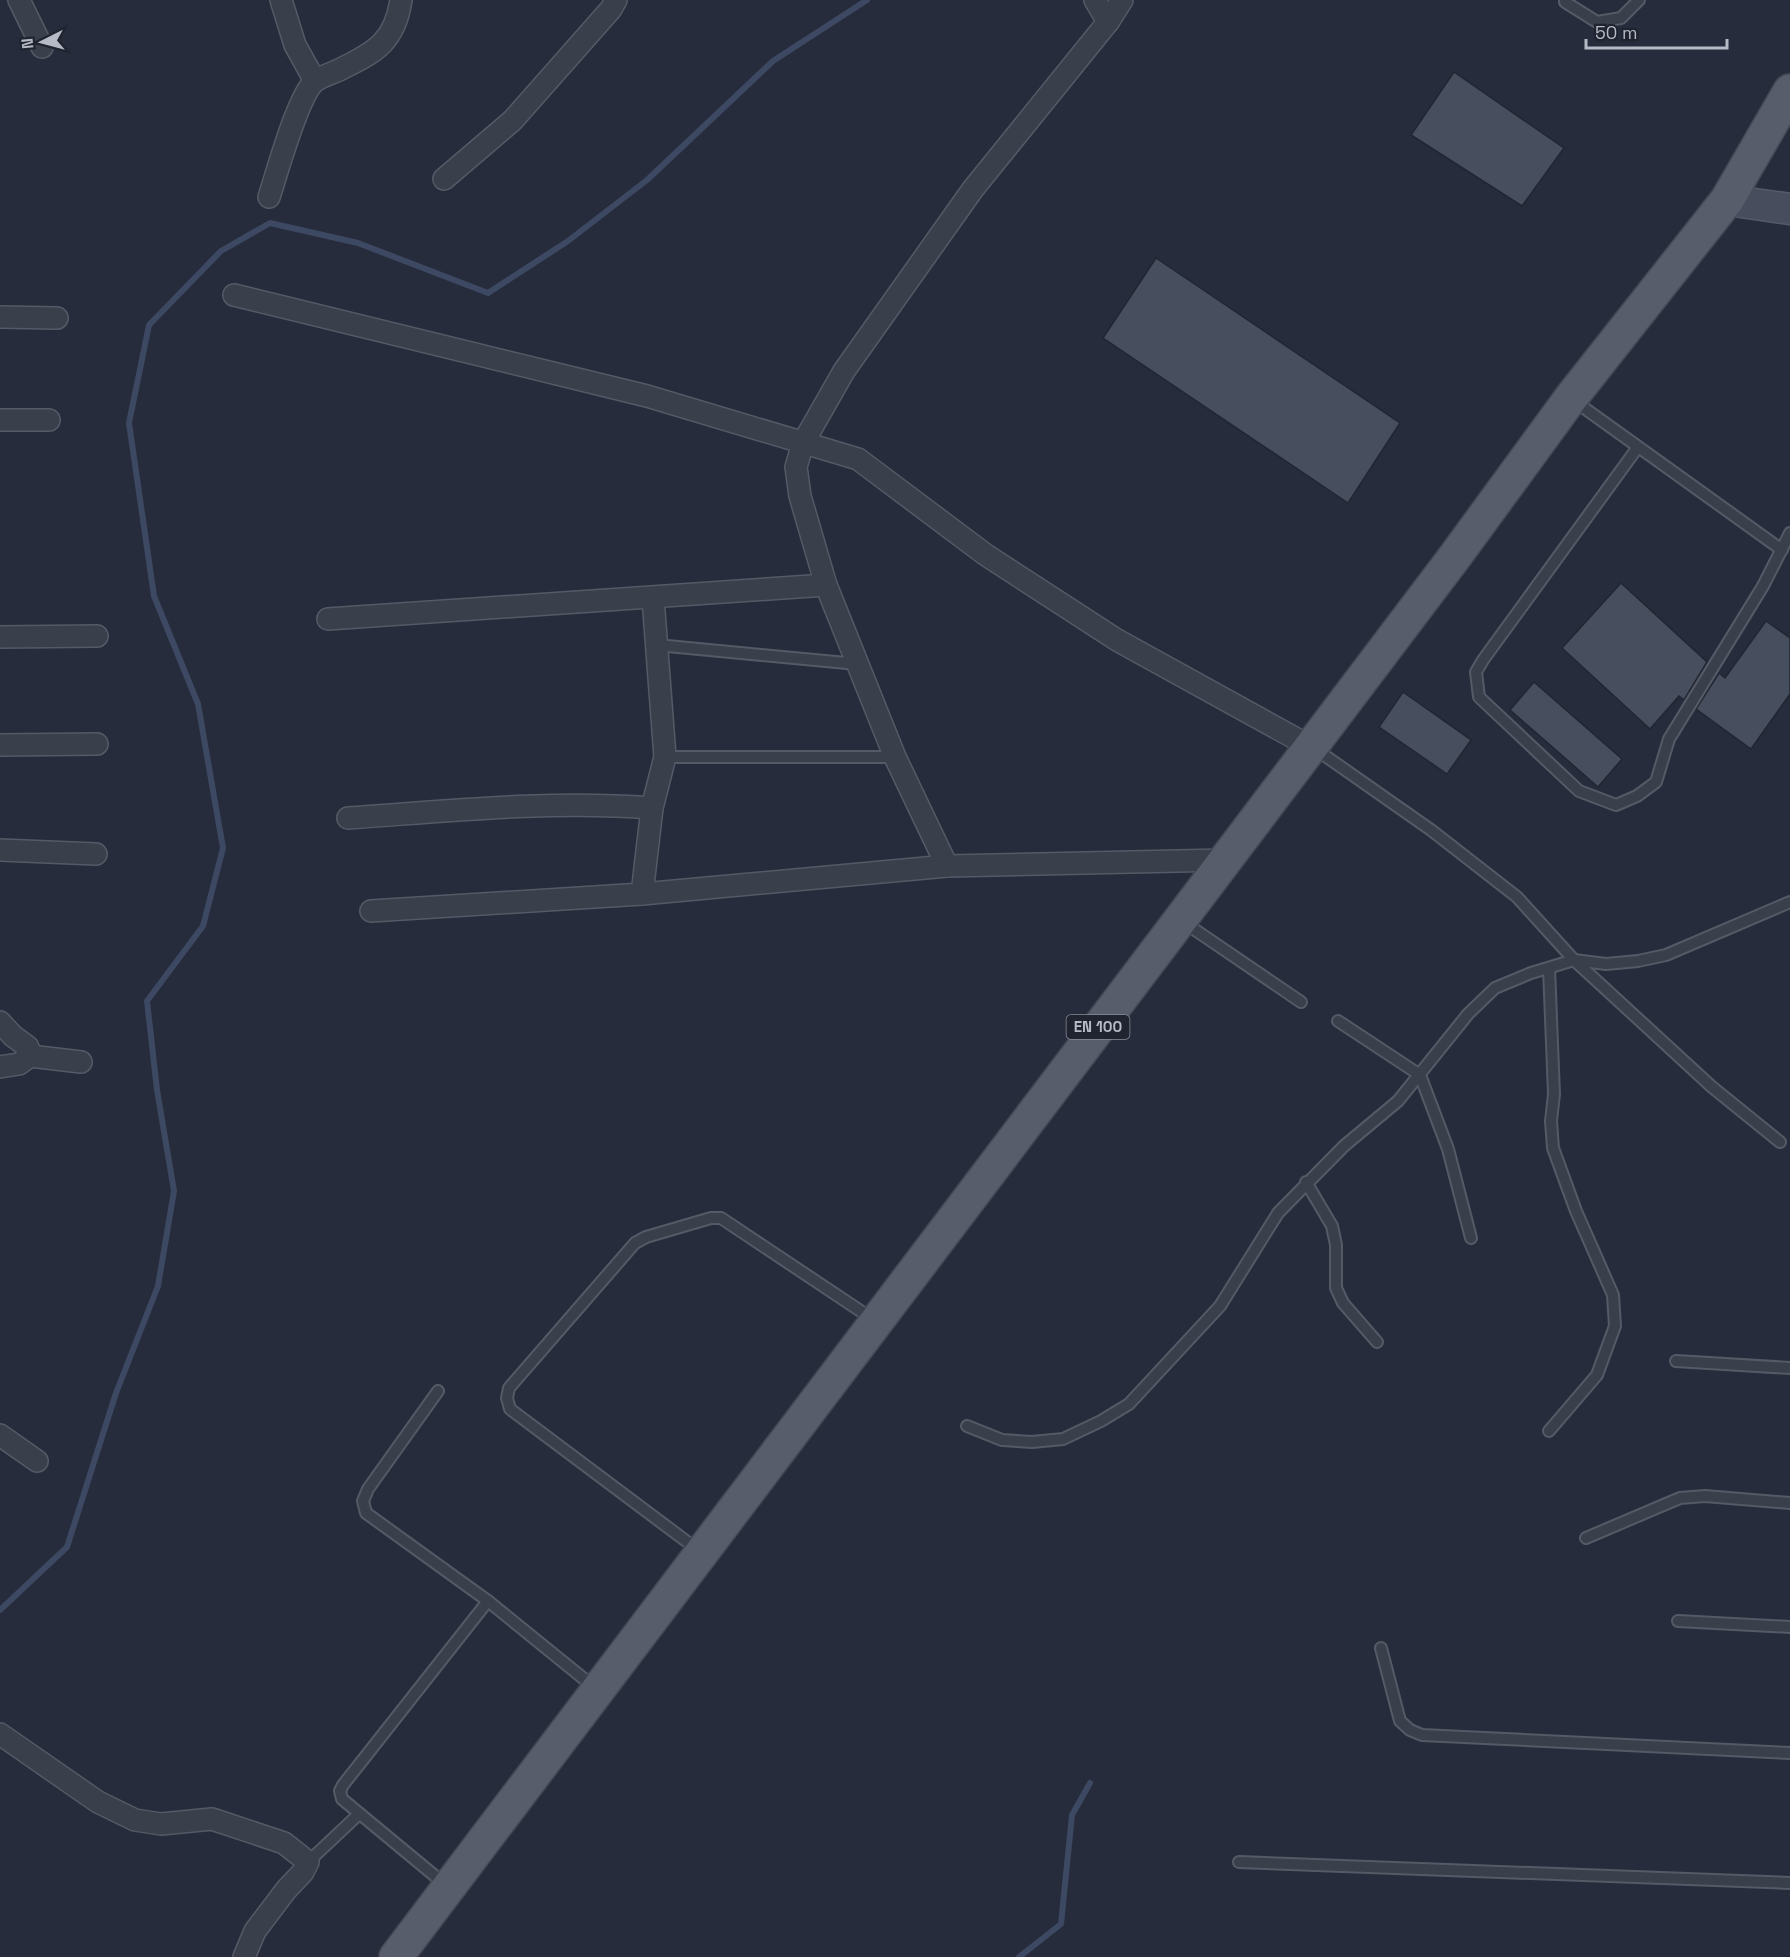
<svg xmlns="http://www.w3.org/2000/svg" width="1790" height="1957" viewBox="0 0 1790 1957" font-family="'Space Grotesk',sans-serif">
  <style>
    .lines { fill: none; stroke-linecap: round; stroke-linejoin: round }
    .stream { stroke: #3d4862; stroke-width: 6 }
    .building { fill: #474e5e; stroke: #212632; stroke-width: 1.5 }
    .lane-casing { stroke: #555a66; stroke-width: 14 }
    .street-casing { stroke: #555a66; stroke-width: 24 }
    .secondary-casing { stroke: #555a66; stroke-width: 33 }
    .primary-casing { stroke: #434854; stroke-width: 36 }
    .lane { stroke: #393f4b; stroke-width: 10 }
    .street { stroke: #393f4b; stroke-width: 21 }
    .secondary { stroke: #484d5e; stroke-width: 30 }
    .primary { stroke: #585d6b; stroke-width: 33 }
    .labels { text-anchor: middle; stroke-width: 4.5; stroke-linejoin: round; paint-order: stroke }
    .shield { fill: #1f2430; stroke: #888d99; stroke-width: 1.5 }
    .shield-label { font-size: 15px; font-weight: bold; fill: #b5bac6 }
  </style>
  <rect width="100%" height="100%" fill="#262c3b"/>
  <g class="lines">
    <g class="stream">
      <path d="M 0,1610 L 67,1547 L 116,1393 L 158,1286 L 174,1191 L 157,1090 L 147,1001 L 203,926 L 223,848 L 198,704 L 154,596 L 129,423 L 149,325 L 221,251 L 270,223 L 358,243 L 488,293 L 568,241 L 647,180 L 773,61 L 867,0"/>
      <path d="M 1019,1957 L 1061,1924 L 1072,1815 L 1090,1783"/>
    </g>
  </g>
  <g class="building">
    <path d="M 1454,72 L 1564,148 L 1522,206 L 1411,135 Z"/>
    <path d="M 1156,258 L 1400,423 L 1348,503 L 1103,338 Z"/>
    <path d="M 1621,583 L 1707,662 L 1684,700 L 1679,696 L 1650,729 L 1562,648 Z"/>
    <path d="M 1766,621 L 1790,638 L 1790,694 L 1751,749 L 1696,709 L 1719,673 L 1725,678 Z"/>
    <path d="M 1534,682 L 1622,759 L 1598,787 L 1510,710 Z"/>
    <path d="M 1403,692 L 1471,740 L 1447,774 L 1379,727 Z"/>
  </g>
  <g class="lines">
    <defs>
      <g id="lane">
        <path d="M 1565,0 L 1565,2 L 1597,22 L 1621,18 L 1639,0"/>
        <path d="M 1573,400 L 1782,550"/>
        <path d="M 1638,447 L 1483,660 L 1476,672 L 1479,697 L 1579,791 L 1616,805 L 1637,796 L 1656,782 L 1669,739 L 1763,586 L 1790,533"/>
        <path d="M 657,645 L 857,664"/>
        <path d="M 1314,748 L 1431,830 L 1517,897 L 1574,960 L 1712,1087 L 1780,1142"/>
        <path d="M 665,757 L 895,757"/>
        <path d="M 1182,921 L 1301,1002"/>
        <path d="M 1549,968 L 1554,1094 L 1551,1121 L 1553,1148 L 1576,1211 L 1613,1295 L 1615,1326 L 1597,1375 L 1549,1431"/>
        <path d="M 1338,1021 L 1420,1075 L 1448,1149 L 1471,1238"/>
        <path d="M 1306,1182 L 1332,1226 L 1336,1245 L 1336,1288 L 1343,1303 L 1377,1342"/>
        <path d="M 1676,1361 L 1790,1368"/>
        <path d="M 438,1391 L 368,1489 L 363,1501 L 366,1513 L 488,1601 L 594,1687"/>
        <path d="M 967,1426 L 1002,1440 L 1032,1442 L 1063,1439 L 1101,1421 L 1129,1404 L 1220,1306 L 1278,1213 L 1344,1146 L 1398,1101 L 1468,1014 L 1495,988 L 1531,973 L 1574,960 L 1606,964 L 1638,961 L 1666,955 L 1790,902"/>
        <path d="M 1586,1538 L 1680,1498 L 1705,1496 L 1790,1503"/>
        <path d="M 698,1550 L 510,1409 L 507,1398 L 509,1388 L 635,1243 L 646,1237 L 711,1218 L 721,1218 L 874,1320"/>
        <path d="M 1678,1621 L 1790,1627"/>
        <path d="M 1381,1648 L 1400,1721 L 1410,1730 L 1422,1735 L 1790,1753"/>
        <path d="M 308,1862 L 359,1814"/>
        <path d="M 1239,1862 L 1790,1883"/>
        <path d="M 447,1886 L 342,1799 L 340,1791 L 343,1785 L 488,1601"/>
      </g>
      <g id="street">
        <path d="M 19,0 L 42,47"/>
        <path d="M 281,0 L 295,45 L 315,81"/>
        <path d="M 1095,0 L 1108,22"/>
        <path d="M 444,179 L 512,121 L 611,9 L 616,0"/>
        <path d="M 269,197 C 277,173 298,95 315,81 C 322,76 333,73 341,69 C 376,52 395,41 401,0"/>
        <path d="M 234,295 L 647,396 L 858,459 L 986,555 L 1117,640 L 1311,747"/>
        <path d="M 0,317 L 57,318"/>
        <path d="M 0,420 L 49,420"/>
        <path d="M 328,619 L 826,585"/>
        <path d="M 0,637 L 97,636"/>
        <path d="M 0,745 L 97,744"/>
        <path d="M 348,818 C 449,811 551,800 652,808"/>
        <path d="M 0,850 L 96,854"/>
        <path d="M 947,866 L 895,757 L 826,585 L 800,496 L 796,467 L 803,443 L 844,371 L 973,189 L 1108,22 L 1122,0"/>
        <path d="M 642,894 L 652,808 L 665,757 L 653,598"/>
        <path d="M 371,911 L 642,894 L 947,866 L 1224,860"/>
        <path d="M 0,1022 L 13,1036 L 28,1047 L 30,1056"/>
        <path d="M 0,1067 L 19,1064 L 30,1056 L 81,1062"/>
        <path d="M 0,1435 L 37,1461"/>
        <path d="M 0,1734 L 98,1802 L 135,1820 L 161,1824 L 212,1819 L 284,1843 L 308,1862 L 303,1872 L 286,1890 L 255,1931 L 244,1957"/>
      </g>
      <path id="secondary" d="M 1727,200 L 1790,209"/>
      <path id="primary" d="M 396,1957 L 1456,555 L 1570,399 L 1727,200 L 1790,91"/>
    </defs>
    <use href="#lane" class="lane-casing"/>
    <use href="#street" class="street-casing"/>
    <use href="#secondary" class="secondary-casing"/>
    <use href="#primary" class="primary-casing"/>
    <use href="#lane" class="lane"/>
    <use href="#street" class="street"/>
    <use href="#secondary" class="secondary"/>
    <use href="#primary" class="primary"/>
  </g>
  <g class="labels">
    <rect class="shield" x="1066.5" y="1015" width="63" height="24" rx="4.5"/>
    <g class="shield-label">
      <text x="1098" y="1032">EN 100</text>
    </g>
  </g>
  <g transform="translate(42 42) rotate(264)" stroke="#1f2430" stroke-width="4.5" paint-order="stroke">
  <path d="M0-4.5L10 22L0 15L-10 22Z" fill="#b5bac6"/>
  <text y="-9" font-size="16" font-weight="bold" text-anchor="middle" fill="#b5bac6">N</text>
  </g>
  <path d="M1586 39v9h141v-9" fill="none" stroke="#b5bac6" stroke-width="3"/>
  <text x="1595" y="39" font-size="18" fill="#b5bac6" stroke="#1f2430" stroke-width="4.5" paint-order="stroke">50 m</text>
</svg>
